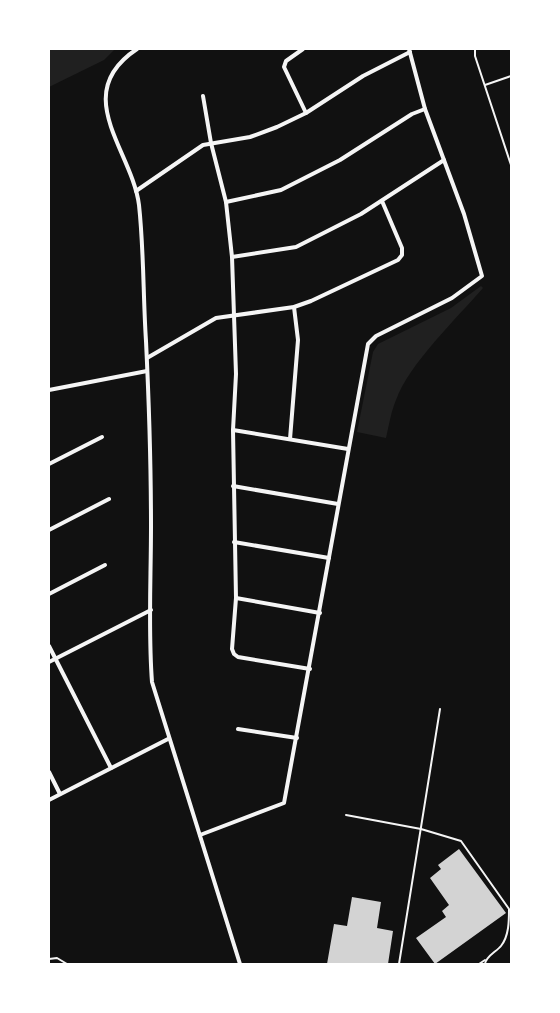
<svg xmlns="http://www.w3.org/2000/svg" width="560" height="1013" viewBox="0 0 560 1013" font-family="'Space Grotesk',sans-serif">
  <style>
    .green { fill: #202020 }
    .building { fill: #d3d3d3 }
    .lines { fill: none; stroke-linecap: round; stroke-linejoin: round }
    .service { stroke: #f5f5f5; stroke-width: 2 }
    .minor { stroke: #f5f5f5; stroke-width: 4 }
  </style>
  <rect width="100%" height="100%" fill="#111"/>
  <g class="green">
    <path d="M 49,49 L 115,49 L 104,60 L 49,87 Z"/>
    <path d="M 481,286 L 483,288 C 457,318 409,364 396,400 C 391,412 389,425 386,438 L 357,432 L 373,352 L 378,344 L 451,308 Z"/>
  </g>
  <g class="building">
    <path d="M 459,849 L 506,913 L 435,964 L 416,938 L 446,917 L 442,911 L 449,905 L 430,878 L 441,869 L 438,865 Z"/>
    <path d="M 352,897 L 381,902 L 377,928 L 393,931 L 388,964 L 327,964 L 334,924 L 347,926 Z"/>
  </g>
  <g class="lines">
    <g class="service">
      <path d="M 475,49 L 475,56 L 511,165"/>
      <path d="M 485,85 L 511,76"/>
      <path d="M 346,815 L 421,829 L 461,841 L 509,909 C 509,921 509,936 501,946 C 496,952 486,956 485,964"/>
      <path d="M 49,959 L 57,958 L 67,964"/>
      <path d="M 399,964 L 440,709"/>
      <path d="M 479,964 L 485,960"/>
    </g>
    <g class="minor">
      <path d="M 137,49 C 69,94 132,150 139,205 C 144,251 143,296 146,341 C 149,403 151,465 151,527 C 151,579 148,630 152,682 L 240,964"/>
      <path d="M 303,49 L 286,61 L 284,67 L 306,113"/>
      <path d="M 203,96 L 211,143 L 226,202 L 232,257 L 236,374 L 233,430 L 236,598 L 232,649 L 234,654 L 238,657 L 310,669"/>
      <path d="M 136,191 L 203,145 L 250,137 L 277,127 L 306,113 L 363,76 L 410,52"/>
      <path d="M 226,202 L 281,190 L 340,160 L 412,114 L 425,109"/>
      <path d="M 232,257 L 296,247 L 361,214 L 444,160"/>
      <path d="M 147,358 L 216,318 L 294,307 L 311,301 L 398,260 L 402,255 L 402,248 L 382,201"/>
      <path d="M 49,390 L 147,371"/>
      <path d="M 233,430 L 348,449"/>
      <path d="M 290,439 L 298,340 L 294,307"/>
      <path d="M 49,464 L 102,437"/>
      <path d="M 233,486 L 338,504"/>
      <path d="M 49,530 L 109,499"/>
      <path d="M 234,542 L 329,558"/>
      <path d="M 49,594 L 105,565"/>
      <path d="M 236,598 L 320,613"/>
      <path d="M 49,646 L 111,768"/>
      <path d="M 49,662 L 151,610"/>
      <path d="M 238,729 L 297,738"/>
      <path d="M 49,772 L 60,794"/>
      <path d="M 49,800 L 168,739"/>
      <path d="M 200,835 L 284,803 L 368,344 L 376,336 L 452,298 L 482,276 L 464,214 L 425,109 L 409,49"/>
    </g>
  </g>
  <rect width="560" height="1013" fill="none" stroke="#ffffff" stroke-width="100"/>
</svg>
